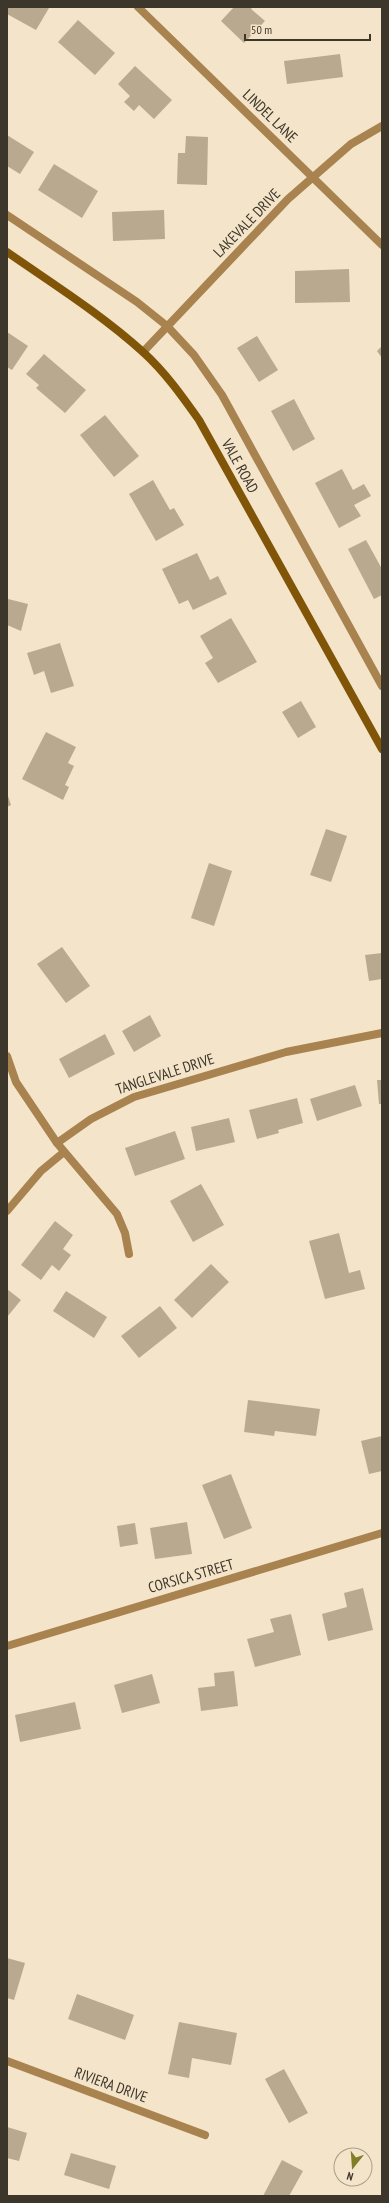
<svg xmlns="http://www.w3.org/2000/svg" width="389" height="2203" viewBox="0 0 389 2203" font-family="'PT Sans Narrow',sans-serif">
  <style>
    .building { fill: #b9aa8f }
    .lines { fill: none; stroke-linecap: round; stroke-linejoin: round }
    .minor { stroke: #a8834f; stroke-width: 8 }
    .secondary { stroke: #805507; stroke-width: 8 }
    .labels { text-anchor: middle; stroke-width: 3.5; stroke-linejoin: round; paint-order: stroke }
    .street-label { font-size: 15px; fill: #3c362b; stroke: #f4e4c9 }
  </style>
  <rect width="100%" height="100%" fill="#f4e4c9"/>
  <g class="building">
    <path d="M 7,7 L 48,7 L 49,8 L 36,30 L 7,14 Z"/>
    <path d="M 234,7 L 253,7 L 251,9 L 265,21 L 244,43 L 221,21 Z"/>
    <path d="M 78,20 L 115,53 L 95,75 L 58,42 Z"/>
    <path d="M 340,54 L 343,77 L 287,84 L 284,61 Z"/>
    <path d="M 135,66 L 172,100 L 154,119 L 139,105 L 134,111 L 124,102 L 130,96 L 118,84 Z"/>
    <path d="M 7,135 L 34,152 L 20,174 L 7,166 Z"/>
    <path d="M 186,136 L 208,137 L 207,185 L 177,184 L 178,153 L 185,153 Z"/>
    <path d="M 54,164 L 98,191 L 82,218 L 38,190 Z"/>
    <path d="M 164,210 L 165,239 L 113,241 L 112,212 Z"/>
    <path d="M 349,269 L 350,302 L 295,303 L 295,271 Z"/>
    <path d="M 7,332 L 28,346 L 12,370 L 7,367 Z"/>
    <path d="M 257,336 L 278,370 L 259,382 L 237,348 Z"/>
    <path d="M 382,346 L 382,358 L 377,351 Z"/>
    <path d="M 44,354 L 86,390 L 65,413 L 36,388 L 39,385 L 26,374 Z"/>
    <path d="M 294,399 L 315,439 L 293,451 L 271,411 Z"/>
    <path d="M 105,415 L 139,456 L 114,477 L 80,435 Z"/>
    <path d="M 342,469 L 353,490 L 364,484 L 371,496 L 354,505 L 361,516 L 339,528 L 315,483 Z"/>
    <path d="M 153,480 L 170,510 L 174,508 L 184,525 L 156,541 L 129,494 Z"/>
    <path d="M 366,540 L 382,569 L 382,595 L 374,599 L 348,549 Z"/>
    <path d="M 197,553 L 210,580 L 218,576 L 227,594 L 193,610 L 188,600 L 179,604 L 162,569 Z"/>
    <path d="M 8,599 L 28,604 L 21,631 L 7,625 Z"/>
    <path d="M 231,618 L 257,662 L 218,683 L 205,663 L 213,658 L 200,636 Z"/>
    <path d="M 60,643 L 74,686 L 51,693 L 44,671 L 34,675 L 27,653 Z"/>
    <path d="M 301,701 L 316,727 L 298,738 L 282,712 Z"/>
    <path d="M 46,732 L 76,747 L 68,763 L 74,766 L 65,785 L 69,787 L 63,800 L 22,779 Z"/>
    <path d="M 7,793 L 11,805 L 7,807 Z"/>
    <path d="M 326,829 L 347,836 L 331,882 L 310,875 Z"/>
    <path d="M 209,863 L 232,871 L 214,926 L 191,918 Z"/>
    <path d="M 62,947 L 90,986 L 66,1003 L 37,964 Z"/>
    <path d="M 382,953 L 382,979 L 369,981 L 365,955 Z"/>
    <path d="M 150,1015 L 161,1036 L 134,1052 L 122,1031 Z"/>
    <path d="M 105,1034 L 115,1054 L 69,1078 L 59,1059 Z"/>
    <path d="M 377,1080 L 382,1080 L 382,1104 L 379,1104 Z"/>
    <path d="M 355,1085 L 362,1106 L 317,1121 L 310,1099 Z"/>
    <path d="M 297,1098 L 303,1123 L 278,1130 L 279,1133 L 257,1139 L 249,1110 Z"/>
    <path d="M 229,1118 L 235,1142 L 196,1151 L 191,1127 Z"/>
    <path d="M 175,1131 L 185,1159 L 135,1176 L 125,1148 Z"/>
    <path d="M 201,1184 L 224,1225 L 193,1242 L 170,1201 Z"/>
    <path d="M 55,1221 L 73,1235 L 63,1249 L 71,1255 L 59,1271 L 52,1265 L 41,1280 L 21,1265 Z"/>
    <path d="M 339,1233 L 349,1273 L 360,1270 L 365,1289 L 325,1299 L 309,1241 Z"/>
    <path d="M 211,1264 L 229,1282 L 192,1318 L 174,1300 Z"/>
    <path d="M 7,1289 L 21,1300 L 7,1317 Z"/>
    <path d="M 66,1291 L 107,1317 L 94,1338 L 53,1311 Z"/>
    <path d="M 160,1306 L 177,1328 L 139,1358 L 121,1336 Z"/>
    <path d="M 248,1400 L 320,1409 L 316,1436 L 275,1431 L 274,1436 L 244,1432 Z"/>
    <path d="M 382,1436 L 382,1471 L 369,1474 L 361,1441 Z"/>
    <path d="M 231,1474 L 252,1528 L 224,1539 L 202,1485 Z"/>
    <path d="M 187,1522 L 192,1554 L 155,1559 L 150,1528 Z"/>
    <path d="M 135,1523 L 138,1544 L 120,1547 L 117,1526 Z"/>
    <path d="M 363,1588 L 373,1630 L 328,1641 L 322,1614 L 347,1607 L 344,1593 Z"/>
    <path d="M 291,1614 L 301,1655 L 255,1667 L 247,1639 L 274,1632 L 270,1619 Z"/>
    <path d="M 234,1671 L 238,1706 L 201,1711 L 198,1688 L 215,1686 L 214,1673 Z"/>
    <path d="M 152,1674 L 160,1703 L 122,1713 L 114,1685 Z"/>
    <path d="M 75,1702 L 81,1729 L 20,1742 L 15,1715 Z"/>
    <path d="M 7,1958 L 25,1963 L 14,2000 L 7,1998 Z"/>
    <path d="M 77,1994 L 134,2015 L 125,2040 L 68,2019 Z"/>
    <path d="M 179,2022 L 237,2033 L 231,2065 L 192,2058 L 189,2078 L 168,2074 Z"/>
    <path d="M 284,2069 L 308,2113 L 289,2123 L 265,2079 Z"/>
    <path d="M 7,2127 L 27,2133 L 19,2161 L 7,2158 Z"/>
    <path d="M 71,2153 L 116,2166 L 109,2189 L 64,2175 Z"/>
    <path d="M 282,2160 L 303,2171 L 289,2196 L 263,2196 Z"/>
  </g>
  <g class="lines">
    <g class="minor">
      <path d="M 138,7 L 382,245"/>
      <path d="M 7,215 L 137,302 L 167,326 L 194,355 L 222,395 L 382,686"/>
      <path d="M 143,352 L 288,199 L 351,144 L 382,126"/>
      <path d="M 7,1056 L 16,1082 L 57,1143 L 117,1214 L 125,1233 L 129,1254"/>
      <path d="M 57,1143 L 91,1119 L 134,1097 L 286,1052 L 382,1033"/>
      <path d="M 7,1211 L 41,1171 L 64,1152"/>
      <path d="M 7,1646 L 382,1533"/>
      <path d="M 7,2061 L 205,2135"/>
    </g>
    <path class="secondary" d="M 7,252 C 53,284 101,314 143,352 C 165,372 182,396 199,420 L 382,749"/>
  </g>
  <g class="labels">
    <g class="street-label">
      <text transform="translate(270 116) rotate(44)" y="5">LINDEL LANE</text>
      <text transform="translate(247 223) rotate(-46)" y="5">LAKEVALE DRIVE</text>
      <text transform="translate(240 466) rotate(61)" y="5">VALE ROAD</text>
      <text transform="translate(165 1074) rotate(-18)" y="5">TANGLEVALE DRIVE</text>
      <text transform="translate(191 1576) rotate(-16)" y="5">CORSICA STREET</text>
      <text transform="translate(111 2085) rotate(20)" y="5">RIVIERA DRIVE</text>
    </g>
  </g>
  <rect width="389" height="2203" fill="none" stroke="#3c362b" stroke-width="16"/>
  <g transform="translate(353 2167) rotate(197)"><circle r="19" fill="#f4e4c9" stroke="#aa9e8a"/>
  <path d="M0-3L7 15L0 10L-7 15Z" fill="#807e27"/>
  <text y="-6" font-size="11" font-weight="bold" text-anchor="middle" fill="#3c362b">N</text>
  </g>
  <path d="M245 34v6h125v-6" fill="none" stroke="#3c362b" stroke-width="2"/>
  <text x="251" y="34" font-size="12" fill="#3c362b" stroke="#f4e4c9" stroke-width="3" paint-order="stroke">50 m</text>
</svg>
